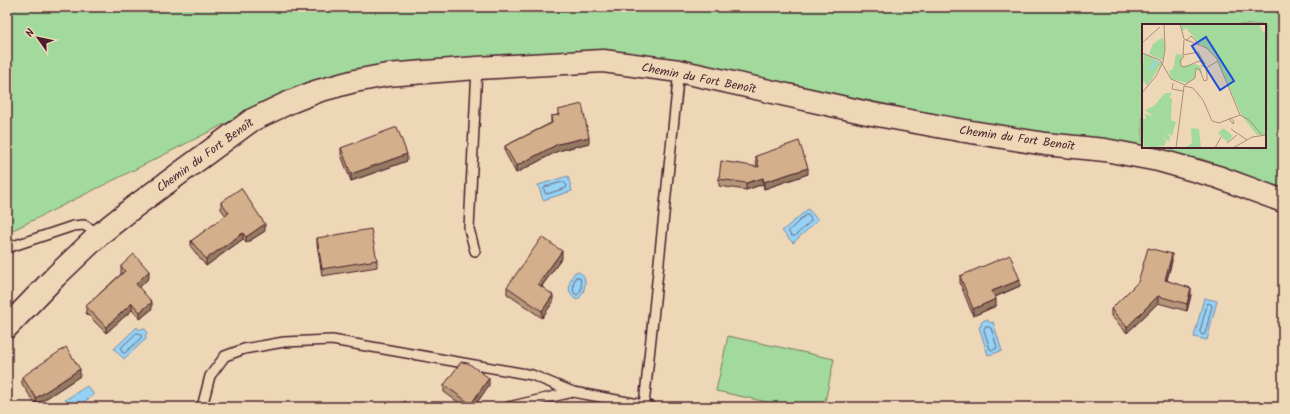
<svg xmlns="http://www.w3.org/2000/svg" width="1290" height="414" viewBox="0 0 1290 414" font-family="Kalam,sans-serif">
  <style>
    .green { fill: #a2d99c; stroke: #767c64; fill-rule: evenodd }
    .water { fill: #95d2f5; stroke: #778aa4 }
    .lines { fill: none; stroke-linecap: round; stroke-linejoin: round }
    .shore { stroke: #68677c; stroke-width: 1 }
    .lane-casing { stroke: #4a1f2b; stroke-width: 12 }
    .secondary-casing { stroke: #4a1f2b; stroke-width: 25 }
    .lane { stroke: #eed7b7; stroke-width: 9 }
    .secondary { stroke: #eed7b7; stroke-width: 22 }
    .wall { fill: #b59678; stroke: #4a1f2b }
    .shaded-wall { fill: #947a62; stroke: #4a1f2b }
    .building { fill: #d3af8c; stroke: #4a1f2b }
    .labels { text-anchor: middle; stroke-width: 3; stroke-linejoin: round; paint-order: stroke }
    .street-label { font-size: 12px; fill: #4a1f2b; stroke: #eed7b7 }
    .inset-river { fill: none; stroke: #95d2f5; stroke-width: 2 }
    .inset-road { fill: none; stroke: #ac8d7f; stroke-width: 1 }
    .view { fill: #1d4ed8; fill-opacity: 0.15; stroke: #1d4ed8; stroke-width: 2 }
    .inset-edge { fill: none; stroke: #4a1f2b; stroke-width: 2 }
  </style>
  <rect width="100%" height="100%" fill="#eed7b7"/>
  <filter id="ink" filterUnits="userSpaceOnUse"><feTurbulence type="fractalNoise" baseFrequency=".025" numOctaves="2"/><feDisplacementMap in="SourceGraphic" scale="8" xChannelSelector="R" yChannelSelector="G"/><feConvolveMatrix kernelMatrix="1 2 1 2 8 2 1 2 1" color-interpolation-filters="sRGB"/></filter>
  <g filter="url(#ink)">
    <g class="green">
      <path d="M 7,7 L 1283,7 L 1283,189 L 1202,159 L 957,119 L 691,63 L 577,52 L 517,54 L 350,71 L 303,86 L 270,101 L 118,178 L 7,233 ZM 1143,25 L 1265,25 L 1265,147 L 1143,147 Z"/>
      <path d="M 728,336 L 834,359 L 824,407 L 790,407 L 716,391 Z"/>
    </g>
    <g class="water">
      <path d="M 568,176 L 572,191 L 543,200 L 538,185 Z"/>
      <path d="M 808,209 L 818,220 L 793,243 L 782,231 Z"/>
      <path d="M 575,272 C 590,271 586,294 577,300 C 566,295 568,281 575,272 Z"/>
      <path d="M 1204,298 L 1217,301 L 1207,340 L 1194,337 Z"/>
      <path d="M 984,320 L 988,320 L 990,323 L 993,322 L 1002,351 L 988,355 L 979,327 L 981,326 L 981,323 Z"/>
      <path d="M 137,327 L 139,330 L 143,328 L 146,330 L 147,333 L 145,336 L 147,338 L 124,359 L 114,349 Z"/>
      <path d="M 87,386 L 94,395 L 76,407 L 69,407 L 65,400 Z"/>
    </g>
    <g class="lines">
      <g class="shore">
        <path d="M 564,182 L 567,186 L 566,188 L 547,194 L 545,193 L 544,189 L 545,187 Z"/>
        <path d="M 806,215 L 808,215 L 811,219 L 811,221 L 795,236 L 792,236 L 789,233 L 789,231 Z"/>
        <path d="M 576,277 L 578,277 L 580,278 C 581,283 583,291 577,295 L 574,293 C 573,287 573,282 576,277 Z"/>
        <path d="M 1208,303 L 1211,304 L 1212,306 L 1205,334 L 1202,335 L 1200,332 Z"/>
        <path d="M 986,326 L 991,328 L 997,347 L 996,349 L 992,350 L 990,349 L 984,330 Z"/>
        <path d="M 137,333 L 141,334 L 141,338 L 125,353 L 123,353 L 121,350 L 121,348 Z"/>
      </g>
      <defs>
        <g id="lane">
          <path d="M 7,248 L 73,226 L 84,225 L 100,234"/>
          <path d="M 475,251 L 469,229 L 477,68"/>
          <path d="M 202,407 L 210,376 L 225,356 L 244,349 L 284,342 L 332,340 L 532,375 L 573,392"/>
          <path d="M 508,407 L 573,392 L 644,405 L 651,407"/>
          <path d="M 641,407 L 644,405 L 679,71"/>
        </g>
        <path id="secondary" d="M 7,327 L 56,276 L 100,234 L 134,207 L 252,120 L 290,102 L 318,91 L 355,81 L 387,75 L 477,68 L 603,61 L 679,71 L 872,114 L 959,130 L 1045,144 L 1105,150 L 1158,160 L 1218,177 L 1283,201"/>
      </defs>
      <use href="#lane" class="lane-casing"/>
      <use href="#secondary" class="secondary-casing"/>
      <use href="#lane" class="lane"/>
      <use href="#secondary" class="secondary"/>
    </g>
    <g class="wall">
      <path d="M 558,110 L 589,143 L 558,151 L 516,173 L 505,152 L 505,146 L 551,123 L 551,116 L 558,115 Z"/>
      <path d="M 341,148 L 407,161 L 351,181 L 341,155 Z"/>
      <path d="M 756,156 L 808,174 L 764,189 L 763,184 L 746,190 L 719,186 L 719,179 L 757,166 L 756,163 Z"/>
      <path d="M 221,202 L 265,231 L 246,243 L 243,239 L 206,266 L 191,247 L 191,241 L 226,216 L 221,209 Z"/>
      <path d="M 317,238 L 377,260 L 377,267 L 322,276 L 317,244 Z"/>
      <path d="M 562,258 L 542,286 L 553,302 L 542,318 L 507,294 L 507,287 Z"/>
      <path d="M 1172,261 L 1167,280 L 1191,295 L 1187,311 L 1158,303 L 1127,333 L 1111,316 L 1111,309 Z"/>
      <path d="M 121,266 L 149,278 L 139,288 L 152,309 L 140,319 L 132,310 L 106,333 L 86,313 L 86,306 L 121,274 Z"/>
      <path d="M 960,276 L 1020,286 L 995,297 L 996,306 L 973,316 L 960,283 Z"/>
      <path d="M 80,376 L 36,405 L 22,384 L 22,377 Z"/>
      <path d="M 444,385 L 489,385 L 474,407 L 465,407 L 444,392 Z"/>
    </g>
    <g class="shaded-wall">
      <path d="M 589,137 L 589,143 L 558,151 L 516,173 L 516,166 L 558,144 Z"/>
      <path d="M 407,154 L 407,161 L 351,181 L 351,174 Z"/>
      <path d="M 808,168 L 808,174 L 764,189 L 764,182 Z"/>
      <path d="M 763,178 L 763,184 L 746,190 L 746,183 Z"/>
      <path d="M 265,224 L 265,231 L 246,243 L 246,237 Z"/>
      <path d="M 243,233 L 243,239 L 206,266 L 206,259 Z"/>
      <path d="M 562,251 L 562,258 L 538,291 L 538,284 Z"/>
      <path d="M 1172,254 L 1172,261 L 1165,287 L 1165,280 Z"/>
      <path d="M 149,271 L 149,278 L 136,291 L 136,284 Z"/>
      <path d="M 1020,280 L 1020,286 L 992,298 L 992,291 Z"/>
      <path d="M 1191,288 L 1191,295 L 1187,311 L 1187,304 Z"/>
      <path d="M 553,295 L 553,302 L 542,318 L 542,311 Z"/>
      <path d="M 1158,296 L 1158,303 L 1127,333 L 1127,327 Z"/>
      <path d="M 996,299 L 996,306 L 973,316 L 973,309 Z"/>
      <path d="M 152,302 L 152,309 L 140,319 L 140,312 Z"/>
      <path d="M 132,303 L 132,310 L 106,333 L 106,327 Z"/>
      <path d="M 80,369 L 80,376 L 36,405 L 36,398 Z"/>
      <path d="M 489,378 L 489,385 L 474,407 L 471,407 L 471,404 Z"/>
    </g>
    <g class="building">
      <path d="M 582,104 L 589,137 L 558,144 L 516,166 L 505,146 L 552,123 L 551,116 L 559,115 L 558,110 Z"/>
      <path d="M 397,127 L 407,154 L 351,174 L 341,148 Z"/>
      <path d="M 799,141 L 808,168 L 764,182 L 763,178 L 746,183 L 719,179 L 721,161 L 759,167 L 756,156 Z"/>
      <path d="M 241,188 L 265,224 L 246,237 L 243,233 L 206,259 L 191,241 L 229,213 L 221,202 Z"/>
      <path d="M 371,229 L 377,260 L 322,269 L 317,238 Z"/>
      <path d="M 542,237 L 562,251 L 538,284 L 553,295 L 542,311 L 507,287 Z"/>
      <path d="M 1148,248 L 1172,254 L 1165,280 L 1191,288 L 1187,304 L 1158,296 L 1127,327 L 1111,309 L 1138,282 Z"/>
      <path d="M 134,254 L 149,271 L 136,284 L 152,302 L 140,312 L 132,303 L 106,327 L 86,306 L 125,271 L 121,266 Z"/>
      <path d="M 1010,255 L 1020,280 L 992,291 L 996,299 L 973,309 L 960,276 Z"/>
      <path d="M 66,347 L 80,369 L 36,398 L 22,377 Z"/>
      <path d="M 461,362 L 468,363 L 489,378 L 471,404 L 444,385 Z"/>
      <path d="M 405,401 L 411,407 L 398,407 Z"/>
    </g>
  </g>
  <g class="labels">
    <g class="street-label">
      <text transform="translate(699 78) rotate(11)" y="4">Chemin du Fort Benoît</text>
      <text transform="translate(1017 138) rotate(8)" y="4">Chemin du Fort Benoît</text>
      <text transform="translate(205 155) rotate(-36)" y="4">Chemin du Fort Benoît</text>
    </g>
  </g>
  <g transform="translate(1142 24)">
    <rect width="124" height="124" fill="#eed7b7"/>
    <path d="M 39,0 L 117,0 L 121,8 L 124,8 L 124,111 L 115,111 L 100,92 L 73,32 L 55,17 L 44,4 L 40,7 ZM 21,13 L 23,24 L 21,36 L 7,30 L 11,20 ZM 2,29 L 20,39 L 5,62 L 2,57 L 0,59 ZM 34,30 L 41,31 L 39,42 L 54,40 L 59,43 L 60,50 L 53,44 L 53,54 L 45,59 L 29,55 L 27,47 L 31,45 ZM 23,69 L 30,69 L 27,74 L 30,74 L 29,96 L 34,98 L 30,112 L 24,108 L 28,113 L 27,118 L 22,113 L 24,118 L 22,122 L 2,124 L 0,95 L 4,95 L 3,90 L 11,92 L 3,86 L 12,82 ZM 49,104 L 57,105 L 59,124 L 43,124 L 50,119 ZM 81,104 L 91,112 L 85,118 L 76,109 Z" fill="#a2d99c"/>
    <path class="inset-river" d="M 8,46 L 15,36"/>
    <path class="inset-road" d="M 38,0 L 42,15 L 65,24 L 75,35 L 98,91M 42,16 L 41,31 L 56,28 L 63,40M 44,17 L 49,12 L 58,21M 0,19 L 18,3M 0,29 L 18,36 L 29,55 L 43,61M 42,32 L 38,37 L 39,42 L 43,43 L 57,37 L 63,41 L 65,50 L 65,56 L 62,57 L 58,46 L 54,44 L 53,54 L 43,61M 59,41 L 64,44 L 76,37M 31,59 L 30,65 L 41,67M 42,62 L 51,64 L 61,76 L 70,97 L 77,99 L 98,91 L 107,96 L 121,112M 0,69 L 14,52 L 21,38 L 23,25 L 22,0M 89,94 L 92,98 L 91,100 L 87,95 ZM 89,105 L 105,116M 85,119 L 95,111M 34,124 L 42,62M 73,124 L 79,113M 91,124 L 110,113 L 124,111"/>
    <path class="view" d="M 64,13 L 92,57 L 78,66 L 50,22 Z"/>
    <rect width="124" height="124" class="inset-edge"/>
  </g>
  <rect width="1290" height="414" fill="none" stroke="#eed7b7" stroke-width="24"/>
  <rect x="12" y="12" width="1266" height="390" fill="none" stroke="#4a1f2b" stroke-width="1.5" filter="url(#ink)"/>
  <g transform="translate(38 38) rotate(303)" stroke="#eed7b7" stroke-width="3" paint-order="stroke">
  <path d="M0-3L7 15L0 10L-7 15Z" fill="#4a1f2b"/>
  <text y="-6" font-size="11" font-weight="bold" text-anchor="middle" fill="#4a1f2b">N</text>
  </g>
</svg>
